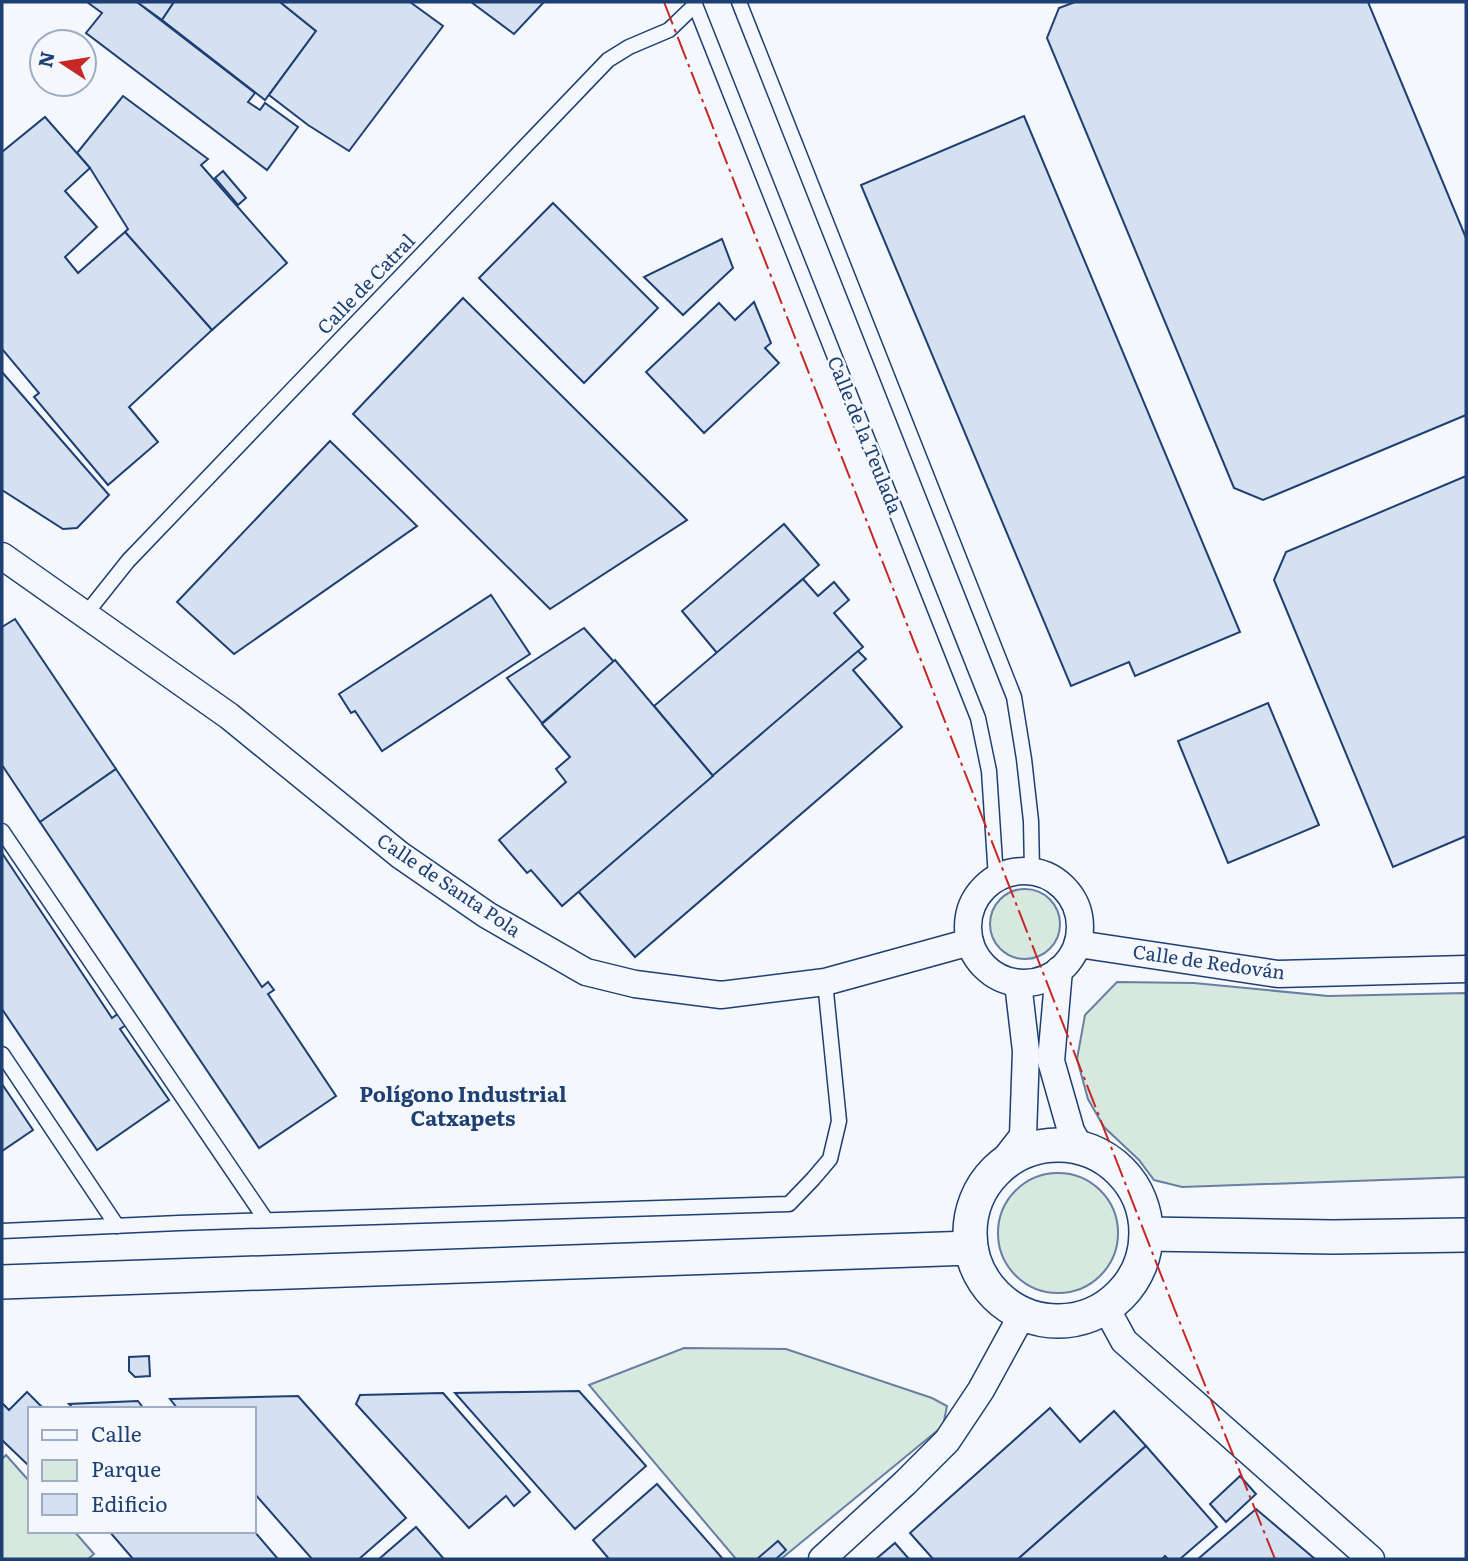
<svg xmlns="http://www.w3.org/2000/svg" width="1468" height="1561" viewBox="0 0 1468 1561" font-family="Literata,serif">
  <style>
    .green { fill: #d7e8df; stroke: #687fa3; stroke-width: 2 }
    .building { fill: #d5e0f0; stroke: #1d3f73; stroke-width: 2 }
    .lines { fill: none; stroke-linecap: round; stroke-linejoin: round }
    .service-casing { stroke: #1d3f73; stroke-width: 17 }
    .minor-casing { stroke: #1d3f73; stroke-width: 29 }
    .tertiary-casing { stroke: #1d3f73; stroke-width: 36 }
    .service { stroke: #f4f7fb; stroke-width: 14 }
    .minor { stroke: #f4f7fb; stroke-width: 26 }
    .tertiary { stroke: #f4f7fb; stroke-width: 33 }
    .power { stroke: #c62828; stroke-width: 2; stroke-dasharray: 24 5 3.5 5; stroke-linecap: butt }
    .labels { text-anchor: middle; stroke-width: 5; stroke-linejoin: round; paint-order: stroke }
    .street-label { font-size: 19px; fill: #1d3f73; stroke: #f4f7fb }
    .neighbourhood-label { font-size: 21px; font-weight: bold; fill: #1d3f73; stroke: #f4f7fb }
  </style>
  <rect width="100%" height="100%" fill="#f4f7fb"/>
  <g class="green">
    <circle cx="1025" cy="924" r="35"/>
    <path d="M 1117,982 L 1194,983 L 1328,996 L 1466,993 L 1466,1177 L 1182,1187 L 1154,1180 L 1139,1160 L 1104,1127 L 1088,1099 L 1077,1059 L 1085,1015 Z"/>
    <circle cx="1058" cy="1233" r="60"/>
    <path d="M 684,1348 L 786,1349 L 932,1398 L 947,1406 L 943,1426 L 781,1559 L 736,1559 L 589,1385 Z"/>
    <path d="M 6,1455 L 30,1482 L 30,1531 L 74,1531 L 94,1554 L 88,1559 L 2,1559 L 2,1459 Z"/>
  </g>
  <g class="building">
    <path d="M 87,2 L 137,2 L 255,93 L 248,102 L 260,110 L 265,103 L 298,127 L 267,170 L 86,33 L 102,13 Z"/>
    <path d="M 137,2 L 174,2 L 162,20 Z"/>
    <path d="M 174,2 L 280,2 L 316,31 L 265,100 L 162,20 Z"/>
    <path d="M 280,2 L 410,2 L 443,26 L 349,151 L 308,125 L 269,95 L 316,31 Z"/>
    <path d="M 471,2 L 544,2 L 514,34 Z"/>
    <path d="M 1075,2 L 1368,2 L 1466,238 L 1466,415 L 1263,500 L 1234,488 L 1047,38 L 1059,8 Z"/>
    <path d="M 123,96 L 208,159 L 201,165 L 287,263 L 212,330 L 125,232 L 128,229 L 90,168 L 77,153 Z"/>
    <path d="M 1024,116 L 1240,632 L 1135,676 L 1129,662 L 1071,686 L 861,185 Z"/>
    <path d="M 45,117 L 90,168 L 65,191 L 97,227 L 65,257 L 78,273 L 125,232 L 212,330 L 129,407 L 158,442 L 108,485 L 34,397 L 39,393 L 2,349 L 2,152 Z"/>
    <path d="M 223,171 L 246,198 L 238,205 L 215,178 Z"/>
    <path d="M 553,203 L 658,308 L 584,383 L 479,278 Z"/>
    <path d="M 722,239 L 733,268 L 683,315 L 644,277 Z"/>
    <path d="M 463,298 L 687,520 L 550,609 L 353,414 Z"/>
    <path d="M 754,302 L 771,343 L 765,348 L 779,363 L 704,433 L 646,372 L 719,303 L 735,320 Z"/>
    <path d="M 2,372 L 109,495 L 77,528 L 63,529 L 2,490 Z"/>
    <path d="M 330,441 L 417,526 L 234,654 L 177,602 Z"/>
    <path d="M 1466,476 L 1466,836 L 1393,867 L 1274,580 L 1286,552 Z"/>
    <path d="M 784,524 L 819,565 L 717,653 L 682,611 Z"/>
    <path d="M 803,579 L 818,596 L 834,582 L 849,600 L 834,613 L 863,647 L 713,776 L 654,706 Z"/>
    <path d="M 491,595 L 530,654 L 382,751 L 355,711 L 351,713 L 339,694 Z"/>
    <path d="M 15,619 L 116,769 L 40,822 L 2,765 L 2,627 Z"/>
    <path d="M 584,628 L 614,662 L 542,723 L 507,678 Z"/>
    <path d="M 858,651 L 866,659 L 853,670 L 902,727 L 635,957 L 578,891 Z"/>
    <path d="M 615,660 L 713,776 L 562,906 L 531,870 L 527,873 L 499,840 L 566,782 L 556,769 L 570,757 L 542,724 Z"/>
    <path d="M 1268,703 L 1319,825 L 1228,863 L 1178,741 Z"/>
    <path d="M 116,769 L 262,987 L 268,982 L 274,990 L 268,994 L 336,1096 L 259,1148 L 40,822 Z"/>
    <path d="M 2,853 L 112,1018 L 119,1013 L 126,1025 L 120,1029 L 169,1100 L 97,1150 L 2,1009 Z"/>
    <path d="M 2,1084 L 33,1130 L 2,1151 Z"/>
    <path d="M 149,1356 L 150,1376 L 135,1377 L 129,1371 L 129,1357 Z"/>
    <path d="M 579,1391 L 646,1466 L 575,1529 L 455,1393 Z"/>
    <path d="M 27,1392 L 44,1409 L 30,1409 L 30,1467 L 2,1440 L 2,1403 L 9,1410 Z"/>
    <path d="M 443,1393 L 530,1492 L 514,1506 L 506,1496 L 469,1528 L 356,1404 L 360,1395 Z"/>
    <path d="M 298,1396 L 406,1518 L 359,1559 L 312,1559 L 254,1493 L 254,1409 L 178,1409 L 170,1399 Z"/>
    <path d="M 138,1401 L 144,1409 L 74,1409 L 69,1404 Z"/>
    <path d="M 1050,1408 L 1080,1442 L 1114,1411 L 1146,1446 L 1018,1559 L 933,1559 L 910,1533 Z"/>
    <path d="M 1146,1446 L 1217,1527 L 1180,1559 L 1168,1559 L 1165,1556 L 1162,1559 L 1018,1559 Z"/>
    <path d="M 1240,1476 L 1256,1494 L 1226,1522 L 1210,1504 Z"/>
    <path d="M 657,1484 L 723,1559 L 609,1559 L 593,1540 Z"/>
    <path d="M 1256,1509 L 1315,1559 L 1198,1559 Z"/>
    <path d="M 416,1527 L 444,1559 L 379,1559 Z"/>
    <path d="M 109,1531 L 254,1531 L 278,1559 L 133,1559 Z"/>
    <path d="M 778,1541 L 786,1550 L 776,1559 L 757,1559 Z"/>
    <path d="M 895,1543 L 909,1559 L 876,1559 Z"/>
  </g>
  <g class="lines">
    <defs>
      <g id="service">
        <path d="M 694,2 L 978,718 L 989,771 L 996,878"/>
        <path d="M 739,2 L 1014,697 L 1024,759 L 1031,821 L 1032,870"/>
        <path d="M 85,615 L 128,561 L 608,60 L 629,47 L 669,30 L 695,5"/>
        <path d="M 2,831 L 266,1220"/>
        <path d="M 2,1054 L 117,1226"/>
        <path d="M 2,1231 L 179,1223 L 789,1204 L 813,1179 L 830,1159 L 839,1121 L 825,982"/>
      </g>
      <g id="minor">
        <path d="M 2,556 L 229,716 L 400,855 L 487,915 L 586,972 L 635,984 L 721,995 L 825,982 L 970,942"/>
        <circle cx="1024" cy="927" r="56"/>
        <path d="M 1078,944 L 1278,974 L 1466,969"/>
        <path d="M 1059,970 L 1051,1061 L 1071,1131 L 1080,1147"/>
        <path d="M 998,1168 L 1023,1136 L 1026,1051 L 1018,983"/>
        <path d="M 1106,1308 L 1124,1341 L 1371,1559"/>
        <path d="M 822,1559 L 905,1483 L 947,1441 L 981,1390 L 1022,1315"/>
      </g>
      <g id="tertiary">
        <circle cx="1058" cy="1233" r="88"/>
        <path d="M 1147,1234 L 1333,1237 L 1466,1235"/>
        <path d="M 2,1282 L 971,1248"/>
      </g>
    </defs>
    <use href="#service" class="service-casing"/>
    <use href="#minor" class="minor-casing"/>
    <use href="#tertiary" class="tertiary-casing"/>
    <use href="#service" class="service"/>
    <use href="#minor" class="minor"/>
    <use href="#tertiary" class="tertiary"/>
    <path class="power" d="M 664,2 L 1172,1303 L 1275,1559"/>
  </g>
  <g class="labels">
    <g class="street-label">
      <text transform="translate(366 284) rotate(-46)" y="7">Calle de Catral</text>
      <text transform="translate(865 435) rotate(68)" y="7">Calle de la Teulada</text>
      <text transform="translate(449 885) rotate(34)" y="7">Calle de Santa Pola</text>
      <text transform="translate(1209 962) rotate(8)" y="7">Calle de Redován</text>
    </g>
    <g class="neighbourhood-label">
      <text x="463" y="1102">Polígono Industrial<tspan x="463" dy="24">Catxapets</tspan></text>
    </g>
  </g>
  <rect width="1468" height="1561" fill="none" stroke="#1d3f73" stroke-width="7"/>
  <rect x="28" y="1407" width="228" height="126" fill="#f4f7fb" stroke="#9eadc5" stroke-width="2"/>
  <rect x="42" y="1430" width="35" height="10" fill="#f4f7fb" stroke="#9eadc5" stroke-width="2"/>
  <text x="91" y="1442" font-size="21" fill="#1d3f73">Calle</text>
  <rect x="42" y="1460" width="35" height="21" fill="#d7e8df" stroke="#9eadc5" stroke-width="2"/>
  <text x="91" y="1477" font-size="21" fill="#1d3f73">Parque</text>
  <rect x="42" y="1494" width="35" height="21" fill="#d5e0f0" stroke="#9eadc5" stroke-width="2"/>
  <text x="91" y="1512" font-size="21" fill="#1d3f73">Edificio</text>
  <g transform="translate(63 63) rotate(282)"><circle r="33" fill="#f4f7fb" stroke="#9eadc5" stroke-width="2"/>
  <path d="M0-5L12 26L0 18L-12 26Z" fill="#c62828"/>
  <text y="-10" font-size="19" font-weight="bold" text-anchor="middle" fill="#1d3f73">N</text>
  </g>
</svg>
